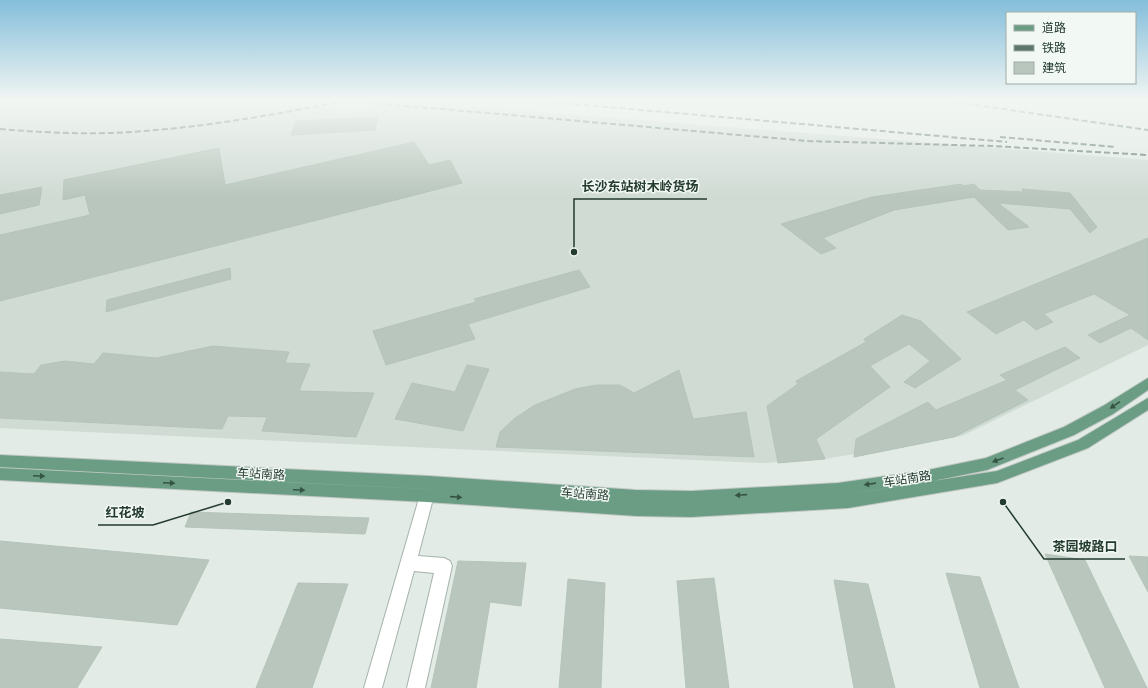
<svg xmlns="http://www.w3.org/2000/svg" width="1148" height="688" viewBox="0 0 1148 688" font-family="Montserrat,'Noto Sans SC',sans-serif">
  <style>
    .built { fill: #d0dbd4 }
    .building { fill: #b8c6bd; stroke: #b5c4ba }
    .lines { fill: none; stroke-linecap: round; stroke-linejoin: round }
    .minor-casing { stroke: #a5b3ab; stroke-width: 2 }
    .primary-casing { stroke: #c2c8c5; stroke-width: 2 }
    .minor { fill: #fff; fill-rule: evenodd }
    .primary { fill: #6a9d84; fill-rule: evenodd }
    .rail { stroke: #5e766a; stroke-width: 2; stroke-dasharray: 6 3; stroke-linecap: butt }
    .oneway { fill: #365444 }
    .labels { text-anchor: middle; stroke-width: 3; stroke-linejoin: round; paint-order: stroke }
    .street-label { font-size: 12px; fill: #243b2f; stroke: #f2f8f4 }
    .leader { fill: none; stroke: #243b2f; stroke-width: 1.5 }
    .callout-dot { fill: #243b2f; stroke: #f2f8f4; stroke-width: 1.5 }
    .callout-label { font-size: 13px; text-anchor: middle; font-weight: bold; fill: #243b2f; stroke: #f2f8f4; stroke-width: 3; stroke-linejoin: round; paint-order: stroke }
  </style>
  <rect width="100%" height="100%" fill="#e2ebe5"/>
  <path class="built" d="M 0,101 L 250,101 L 364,112 L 377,101 L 401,101 L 1148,160 L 1148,345 L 962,436 L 825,459 L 760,463 L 0,428 L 0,123 L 2,122 L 0,121 Z"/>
  <g class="building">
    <path d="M 378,117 L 375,130 L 291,135 L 296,121 Z"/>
    <path d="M 414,142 L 429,165 L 450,160 L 462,183 L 0,301 L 0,235 L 90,215 L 85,195 L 63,200 L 64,180 L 219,148 L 225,185 Z"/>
    <path d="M 961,184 L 963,186 L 974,184 L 980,190 L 1023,192 L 1022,189 L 1070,193 L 1097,227 L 1090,233 L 1070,209 L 998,203 L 1029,227 L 1008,230 L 974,197 L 894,210 L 823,238 L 836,248 L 821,254 L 781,224 L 872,197 Z"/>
    <path d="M 42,187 L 39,205 L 0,214 L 0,195 Z"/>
    <path d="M 1148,238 L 1148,340 L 1131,328 L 1100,343 L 1088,335 L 1130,315 L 1094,294 L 1044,314 L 1053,322 L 1036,330 L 1024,320 L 996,334 L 967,312 Z"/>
    <path d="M 230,268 L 231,279 L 106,312 L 107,300 Z"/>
    <path d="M 579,270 L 590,287 L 468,324 L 475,339 L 386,365 L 373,331 L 476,302 L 474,299 Z"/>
    <path d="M 902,315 L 921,321 L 961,359 L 915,388 L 904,382 L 930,361 L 909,344 L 870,366 L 890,387 L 816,439 L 825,459 L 778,463 L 767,406 L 798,384 L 796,381 L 866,342 L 864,339 Z"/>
    <path d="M 213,346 L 289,352 L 285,363 L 310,364 L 299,391 L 374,393 L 356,437 L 262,431 L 267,417 L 228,416 L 222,429 L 0,418 L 0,372 L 34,374 L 41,365 L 65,361 L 94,364 L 103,353 L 156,358 Z"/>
    <path d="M 1065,347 L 1080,358 L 1015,390 L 1028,400 L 954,437 L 854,457 L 856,439 L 928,402 L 936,410 L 1007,380 L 1000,375 Z"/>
    <path d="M 467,365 L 489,369 L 463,431 L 395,419 L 412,383 L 455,392 Z"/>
    <path d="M 679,370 L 693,419 L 746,412 L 754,457 L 496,447 L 500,432 L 515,418 L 535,405 L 575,389 L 596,385 L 620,385 L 634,393 Z"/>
    <path d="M 191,512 L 369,518 L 365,534 L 185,527 Z"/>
    <path d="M 0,541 L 209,560 L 177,625 L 0,608 Z"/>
    <path d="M 1045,554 L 1085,560 L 1147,688 L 1105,688 Z"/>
    <path d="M 1129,556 L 1148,557 L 1148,592 Z"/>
    <path d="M 458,561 L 526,563 L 521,606 L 490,602 L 476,688 L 431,688 Z"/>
    <path d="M 946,573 L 980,577 L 1019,688 L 980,688 Z"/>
    <path d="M 714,578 L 729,688 L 686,688 L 677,581 Z"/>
    <path d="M 568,579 L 605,583 L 601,688 L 559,688 Z"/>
    <path d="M 834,580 L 868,584 L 895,688 L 854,688 Z"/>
    <path d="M 298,583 L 348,584 L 312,688 L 256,688 Z"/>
    <path d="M 0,639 L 102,647 L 77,688 L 0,688 Z"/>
  </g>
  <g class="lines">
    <defs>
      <path id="minor" d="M 427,488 L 432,490 L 434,495 L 418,556 L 444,558 L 450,561 L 452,566 L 425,688 L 407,688 L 434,573 L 414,571 L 382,688 L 364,688 L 420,495 L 422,490 Z"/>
      <path id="primary" d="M 1148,378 L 1148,390 L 1113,414 L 1074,435 L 987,470 L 928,482 L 843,495 L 997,471 L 1078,440 L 1148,398 L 1148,410 L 1088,448 L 997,483 L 848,508 L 691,517 L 637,516 L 427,502 L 0,480 L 0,468 L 464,491 L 0,467 L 0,455 L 429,476 L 636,490 L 692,491 L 838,483 L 928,470 L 986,458 L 1064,427 L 1103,406 Z"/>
    </defs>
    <use href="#minor" class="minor-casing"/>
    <use href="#primary" class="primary-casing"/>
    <use href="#minor" class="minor"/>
    <use href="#primary" class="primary"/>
    <g class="rail">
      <path d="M 350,101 L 808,141 L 992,146 L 1148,155"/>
      <path d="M 539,101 L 1007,142"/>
      <path d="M 948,101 L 1148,130"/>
      <path d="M 0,129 C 36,132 73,134 110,133 C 189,130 267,116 345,101"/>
      <path d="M 1000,137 L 1115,147"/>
    </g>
  </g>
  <defs><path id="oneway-solid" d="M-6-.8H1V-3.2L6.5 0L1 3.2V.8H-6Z"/></defs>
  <g class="oneway">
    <use href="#oneway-solid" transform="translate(1115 405) rotate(146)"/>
    <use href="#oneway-solid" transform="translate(998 460) rotate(160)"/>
    <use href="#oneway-solid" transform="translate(39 476) rotate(3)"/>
    <use href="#oneway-solid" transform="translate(169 483) rotate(3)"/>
    <use href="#oneway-solid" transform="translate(870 484) rotate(172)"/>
    <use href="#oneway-solid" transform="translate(299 490) rotate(3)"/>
    <use href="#oneway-solid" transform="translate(741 495) rotate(176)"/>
    <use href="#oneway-solid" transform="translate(456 497) rotate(4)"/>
  </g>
  <linearGradient id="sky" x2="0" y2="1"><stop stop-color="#84bedb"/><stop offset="0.51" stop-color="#f2f6f3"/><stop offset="1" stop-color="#f2f6f3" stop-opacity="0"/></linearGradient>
  <rect width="1148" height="197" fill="url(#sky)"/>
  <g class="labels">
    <g class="street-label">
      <text transform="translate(261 474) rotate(3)" y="4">车站南路</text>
      <text transform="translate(907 479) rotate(-9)" y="4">车站南路</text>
      <text transform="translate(585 494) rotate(4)" y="4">车站南路</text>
    </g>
  </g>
  <path class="leader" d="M574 252L574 199H707M228 502L153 525H98M1003 502L1044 559H1125"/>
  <g class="callout-dot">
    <circle cx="574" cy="252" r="4"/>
    <circle cx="228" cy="502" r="4"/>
    <circle cx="1003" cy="502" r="4"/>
  </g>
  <g class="callout-label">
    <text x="640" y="191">长沙东站树木岭货场</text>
    <text x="125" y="517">红花坡</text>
    <text x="1085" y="551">茶园坡路口</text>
  </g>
  <rect x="1006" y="12" width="130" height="72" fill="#f2f8f4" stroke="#a0aca5"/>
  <rect x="1014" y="25" width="20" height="6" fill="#6a9d84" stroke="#a0aca5"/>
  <text x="1042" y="32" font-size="12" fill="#243b2f">道路</text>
  <rect x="1014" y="45" width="20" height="6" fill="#5e766a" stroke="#a0aca5"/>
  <text x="1042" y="52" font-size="12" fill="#243b2f">铁路</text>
  <rect x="1014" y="62" width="20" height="12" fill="#b8c6bd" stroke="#a0aca5"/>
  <text x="1042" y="72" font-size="12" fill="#243b2f">建筑</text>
</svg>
